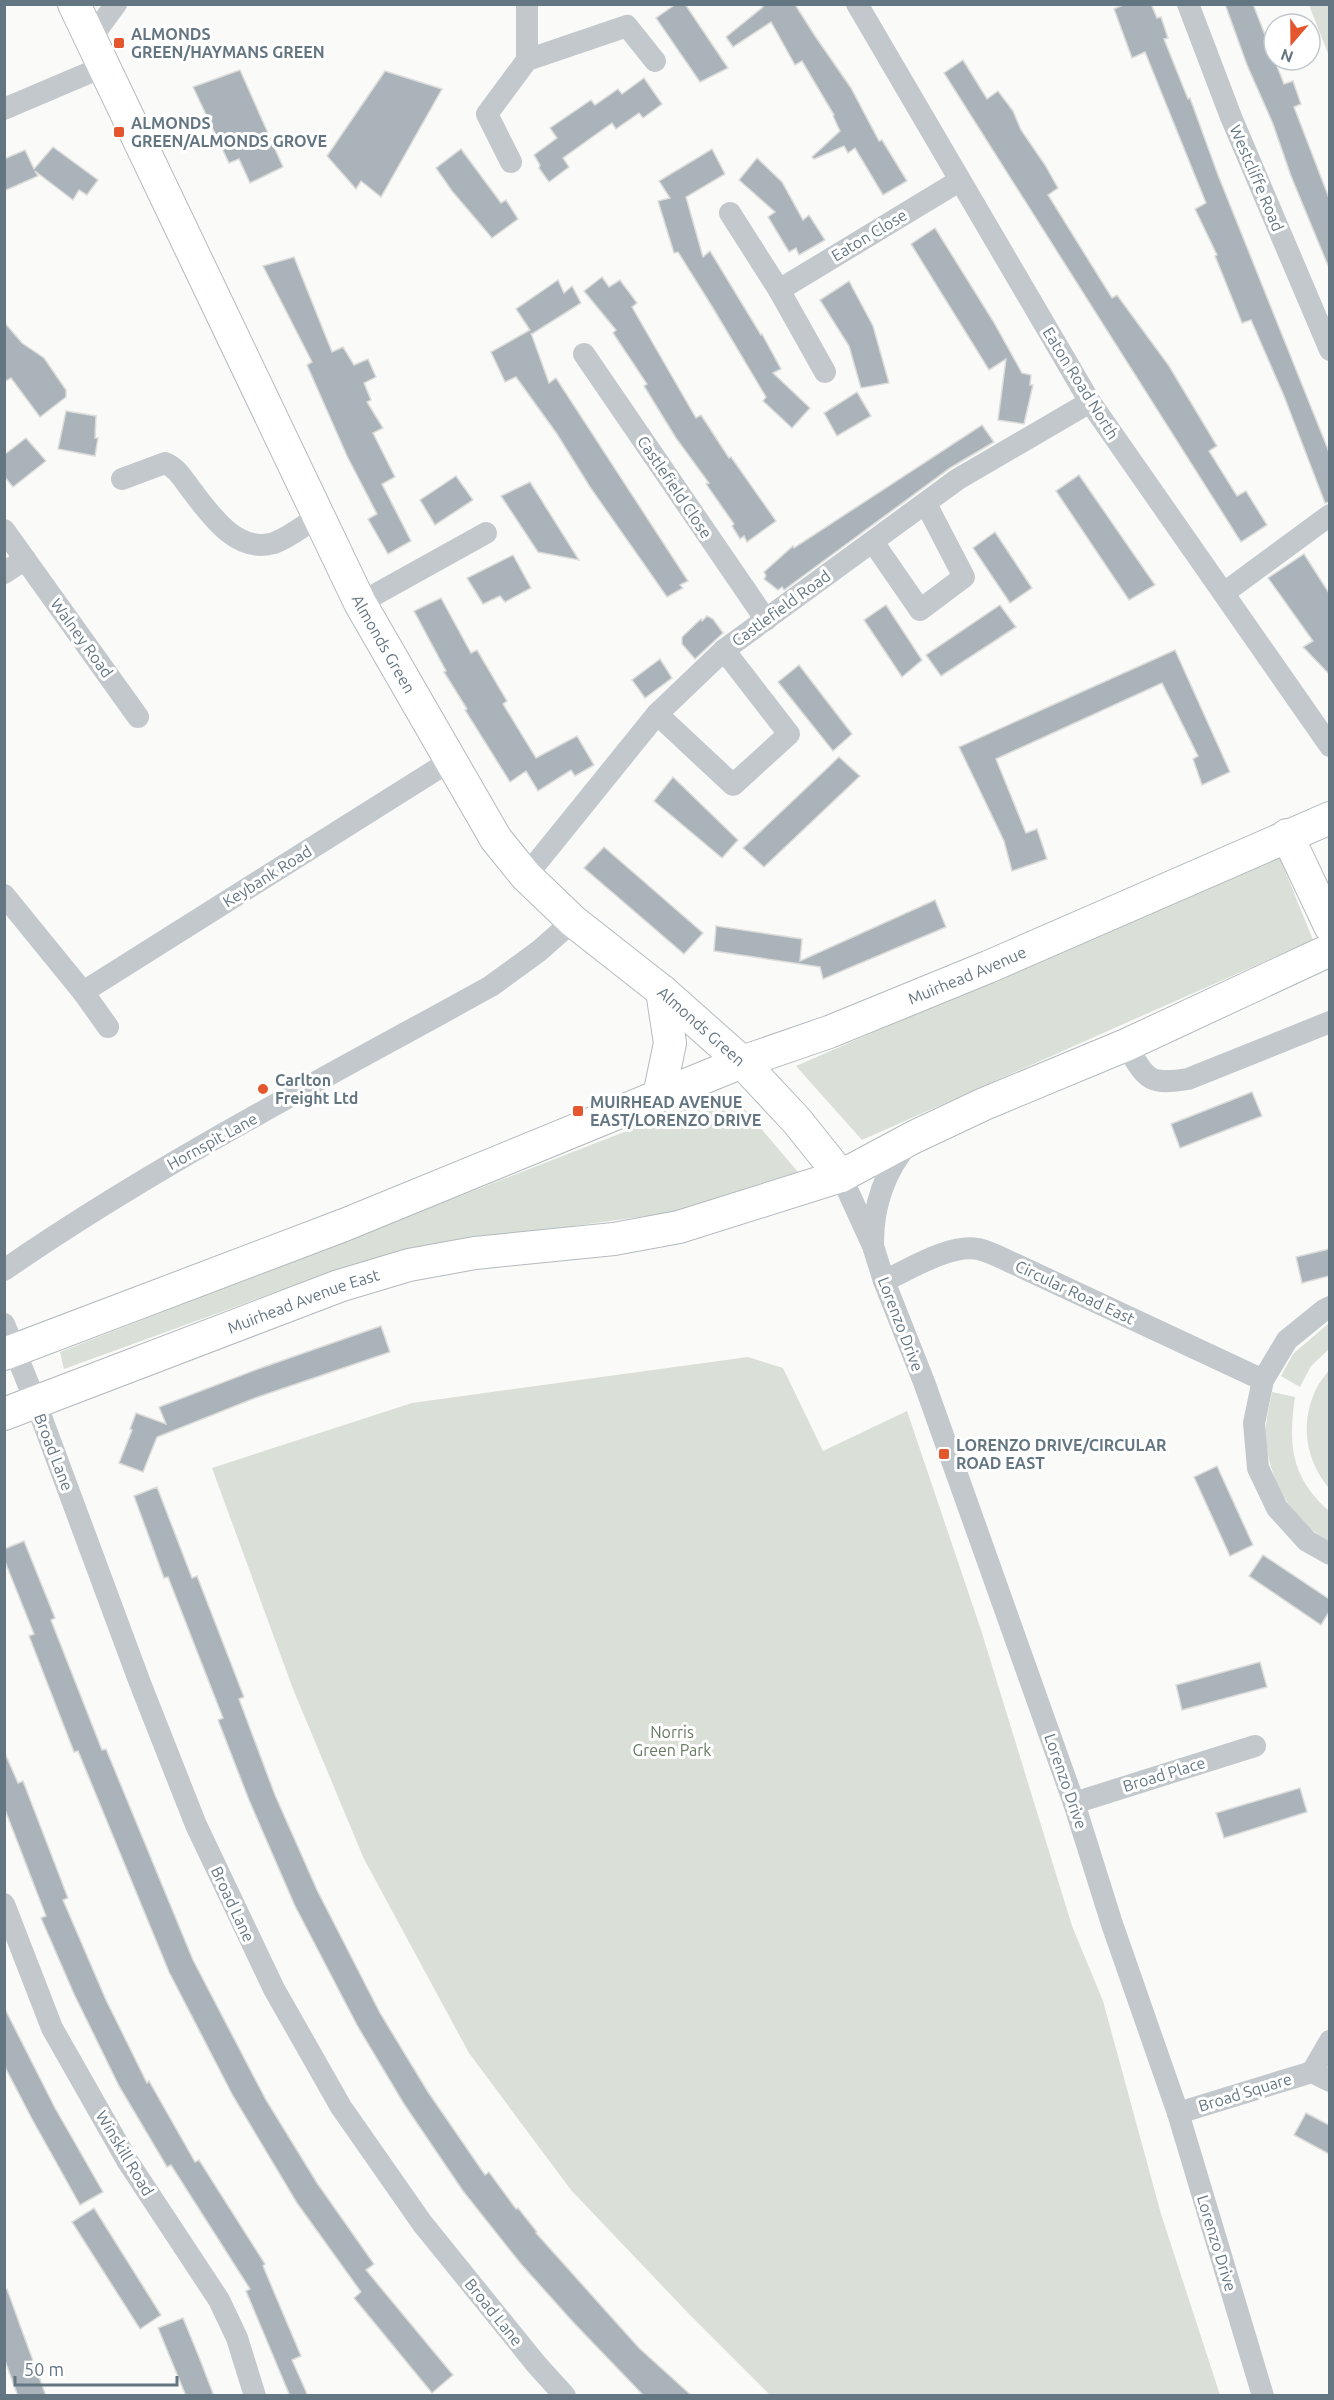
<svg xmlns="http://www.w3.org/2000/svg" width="1334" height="2400" viewBox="0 0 1334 2400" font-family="Ubuntu,sans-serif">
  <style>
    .green { fill: #dadfd7 }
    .building { fill: #aab3b9; stroke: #dcdcda; stroke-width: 1.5 }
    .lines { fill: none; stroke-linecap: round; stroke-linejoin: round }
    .secondary-casing { stroke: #b3babf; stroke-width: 34 }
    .street { stroke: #c3c8cc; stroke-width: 22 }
    .secondary { stroke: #fff; stroke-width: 32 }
    .poi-dot { fill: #e4572e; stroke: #fff; stroke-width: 2 }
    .labels { text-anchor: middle; stroke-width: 6; stroke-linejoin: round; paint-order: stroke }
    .poi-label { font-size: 16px; font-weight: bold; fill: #657683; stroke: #fff; text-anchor: start }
    .street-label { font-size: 16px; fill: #657683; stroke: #fff }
    .park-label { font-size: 16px; fill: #687a64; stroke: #fff }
  </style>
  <rect width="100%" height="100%" fill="#fafaf8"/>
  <g class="green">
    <path d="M 1309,5 L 1329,5 L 1329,56 Z"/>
    <path d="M 1279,856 L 1313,940 L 862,1140 L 796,1066 Z"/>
    <path d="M 701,1102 L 741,1105 L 798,1172 L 676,1212 L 427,1246 L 309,1280 L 64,1369 L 60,1352 Z"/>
    <path d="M 1329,1323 L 1329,1349 L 1311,1366 L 1300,1387 L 1281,1376 L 1293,1354 Z"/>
    <path d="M 748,1357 L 783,1368 L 823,1451 L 907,1411 L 981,1630 L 1072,1926 L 1103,2001 L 1161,2214 L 1220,2395 L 770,2395 L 689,2314 L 571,2190 L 469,2053 L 364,1859 L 293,1689 L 212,1468 L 412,1403 Z"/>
    <path d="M 1329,1370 L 1329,1488 C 1307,1462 1300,1426 1314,1394 C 1317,1385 1324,1377 1329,1370 Z"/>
    <path d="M 1272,1392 L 1295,1397 C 1288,1445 1291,1477 1329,1511 L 1329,1541 C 1292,1523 1266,1475 1266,1434 C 1265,1420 1270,1405 1272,1392 Z"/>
  </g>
  <g class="building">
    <path d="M 676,4 L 685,4 L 728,68 L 700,82 L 656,18 Z"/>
    <path d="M 761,4 L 798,4 L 796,6 L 815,36 L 851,88 L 879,141 L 882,140 L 907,181 L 883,195 L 855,148 L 848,153 L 844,146 L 814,159 L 812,157 L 840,131 L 833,116 L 834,115 L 802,61 L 795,65 L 771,22 L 733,47 L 726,37 L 763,7 Z"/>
    <path d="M 1125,4 L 1151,4 L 1157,18 L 1161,17 L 1168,38 L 1164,39 L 1188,99 L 1190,98 L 1218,175 L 1329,452 L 1329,502 L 1325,503 L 1284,396 L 1251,320 L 1242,323 L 1234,303 L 1215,256 L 1217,255 L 1195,209 L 1206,203 L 1145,52 L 1132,58 L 1114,9 Z"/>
    <path d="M 1225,4 L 1253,4 L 1284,84 L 1293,81 L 1301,104 L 1294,107 L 1329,198 L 1329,268 L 1291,176 L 1273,124 L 1247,65 Z"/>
    <path d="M 963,60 L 987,99 L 998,91 L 1013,111 L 1021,130 L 1045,165 L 1058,188 L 1048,195 L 1112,298 L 1117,295 L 1169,366 L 1217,446 L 1209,451 L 1237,496 L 1246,491 L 1267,525 L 1241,542 L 944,73 Z"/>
    <path d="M 240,70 L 283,167 L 250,183 L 239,159 L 229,163 L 193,87 Z"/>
    <path d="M 385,71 L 442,89 L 381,197 L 361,181 L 356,189 L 327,156 Z"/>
    <path d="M 644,78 L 662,104 L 643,118 L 639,113 L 616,129 L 612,123 L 563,158 L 569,167 L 549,182 L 539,168 L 540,165 L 534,155 L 557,138 L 550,128 L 591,100 L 595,105 L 618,89 L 622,94 Z"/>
    <path d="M 53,147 L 98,180 L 87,195 L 79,190 L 73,200 L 35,171 L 38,176 L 4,191 L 4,159 L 25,150 L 34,169 Z"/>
    <path d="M 461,149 L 501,203 L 506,200 L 518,219 L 492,238 L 452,191 L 436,168 Z"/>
    <path d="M 712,149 L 725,174 L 686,197 L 703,257 L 710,251 L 761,335 L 762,334 L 781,369 L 773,373 L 810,408 L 792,428 L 763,401 L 766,397 L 713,308 L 678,252 L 674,253 L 658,201 L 670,198 L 659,181 Z"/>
    <path d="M 757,158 L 782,182 L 803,220 L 809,215 L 825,240 L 799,255 L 796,248 L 789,252 L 768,217 L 775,212 L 739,180 Z"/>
    <path d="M 935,228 L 993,321 L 1022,373 L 1031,375 L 1030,385 L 1033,385 L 1024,424 L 998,420 L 1006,359 L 989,370 L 911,244 Z"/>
    <path d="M 294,257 L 332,352 L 343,347 L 354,365 L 368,359 L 376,377 L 364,383 L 371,400 L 367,402 L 383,428 L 373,433 L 395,477 L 382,484 L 411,541 L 388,554 L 368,519 L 377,514 L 347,456 L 307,365 L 312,362 L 263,266 Z"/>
    <path d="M 602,277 L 609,287 L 620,280 L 637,303 L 632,307 L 696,418 L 701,415 L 729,458 L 731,457 L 776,521 L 747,542 L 744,536 L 740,539 L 732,526 L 734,524 L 706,484 L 709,483 L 676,438 L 644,386 L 647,384 L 613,333 L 616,330 L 584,291 Z"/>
    <path d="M 558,280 L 564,293 L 572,286 L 581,303 L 532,334 L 531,333 L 549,383 L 556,378 L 688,581 L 680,585 L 683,588 L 667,597 L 590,487 L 557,434 L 516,377 L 505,382 L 491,352 L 530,330 L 516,309 Z"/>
    <path d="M 849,281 L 873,326 L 889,383 L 861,388 L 849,346 L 820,300 Z"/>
    <path d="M 4,322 L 22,343 L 44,358 L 66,390 L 66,397 L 40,417 L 11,378 L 4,382 Z"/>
    <path d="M 857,392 L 871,416 L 837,436 L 824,413 Z"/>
    <path d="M 66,411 L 96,416 L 95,438 L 98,438 L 95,456 L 58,449 Z"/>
    <path d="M 982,425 L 994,442 L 950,468 L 784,590 L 782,587 L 778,590 L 764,579 L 766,576 L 764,572 L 793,546 L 794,548 Z"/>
    <path d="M 26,438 L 46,461 L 13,487 L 4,476 L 4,455 Z"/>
    <path d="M 1079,475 L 1155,585 L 1129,600 L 1056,491 Z"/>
    <path d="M 456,476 L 473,500 L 435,525 L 420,500 Z"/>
    <path d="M 530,482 L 579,560 L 538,552 L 501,496 Z"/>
    <path d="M 995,532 L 1032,588 L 1010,603 L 973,548 Z"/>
    <path d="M 1304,554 L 1329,593 L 1329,674 L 1303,647 L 1313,641 L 1268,578 Z"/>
    <path d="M 513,555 L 531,588 L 505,602 L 500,596 L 483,604 L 467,578 Z"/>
    <path d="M 441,598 L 471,653 L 477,650 L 507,701 L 503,704 L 536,758 L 577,736 L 594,765 L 575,776 L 571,770 L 538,791 L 526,771 L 510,782 L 465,710 L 467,709 L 444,672 L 446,671 L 414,611 Z"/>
    <path d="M 886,605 L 922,660 L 902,677 L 864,620 Z"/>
    <path d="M 1000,605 L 1016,627 L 941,676 L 926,655 Z"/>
    <path d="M 707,616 L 713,619 L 723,633 L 695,659 L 682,644 L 682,637 L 701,619 L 702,621 Z"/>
    <path d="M 1175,650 L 1230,772 L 1202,785 L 1193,759 L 1198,756 L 1162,683 L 996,759 L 1026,833 L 1037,829 L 1047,859 L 1012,871 L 1004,841 L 959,747 Z"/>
    <path d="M 660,659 L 672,678 L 645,698 L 632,680 Z"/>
    <path d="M 799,665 L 852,734 L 833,751 L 778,682 Z"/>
    <path d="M 839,757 L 860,776 L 764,867 L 743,848 Z"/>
    <path d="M 673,777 L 738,840 L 722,858 L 654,801 Z"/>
    <path d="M 604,847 L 703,933 L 684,954 L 584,868 Z"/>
    <path d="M 935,900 L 946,927 L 823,979 L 820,967 L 714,951 L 716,926 L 802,939 L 800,961 Z"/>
    <path d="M 1252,1092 L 1262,1116 L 1180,1148 L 1171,1124 Z"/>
    <path d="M 1329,1249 L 1329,1276 L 1302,1283 L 1296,1257 Z"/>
    <path d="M 381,1326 L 390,1352 L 255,1398 L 157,1437 L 143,1472 L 119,1463 L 132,1430 L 130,1429 L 136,1413 L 166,1424 L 159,1407 L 258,1369 Z"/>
    <path d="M 1217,1466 L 1253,1545 L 1230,1556 L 1194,1477 Z"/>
    <path d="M 157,1487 L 192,1578 L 197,1576 L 244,1697 L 239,1699 L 275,1795 L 317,1890 L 380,2013 L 428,2092 L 485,2175 L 489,2172 L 516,2209 L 518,2208 L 537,2232 L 536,2233 L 639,2348 L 692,2396 L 644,2396 L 573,2322 L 521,2264 L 463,2191 L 404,2104 L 358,2027 L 295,1906 L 249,1800 L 218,1720 L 223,1718 L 168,1577 L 164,1578 L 134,1496 Z"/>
    <path d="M 24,1541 L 55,1618 L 51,1620 L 102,1750 L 106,1749 L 193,1960 L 266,2100 L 317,2183 L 374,2264 L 366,2270 L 453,2375 L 432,2393 L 354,2298 L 361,2292 L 297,2203 L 233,2096 L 169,1972 L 78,1751 L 74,1752 L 29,1636 L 34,1634 L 4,1559 L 4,1549 Z"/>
    <path d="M 1263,1555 L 1329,1599 L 1329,1612 L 1321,1625 L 1249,1576 Z"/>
    <path d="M 1260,1662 L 1267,1687 L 1182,1710 L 1176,1685 Z"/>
    <path d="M 4,1751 L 18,1783 L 23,1781 L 68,1898 L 63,1900 L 106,2000 L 147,2083 L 149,2081 L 195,2162 L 199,2160 L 265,2264 L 263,2266 L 301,2356 L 292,2360 L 308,2396 L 290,2396 L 246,2291 L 250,2289 L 171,2165 L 167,2167 L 119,2086 L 74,1994 L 41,1918 L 46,1916 L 4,1807 Z"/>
    <path d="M 1300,1788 L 1307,1812 L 1224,1838 L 1216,1813 Z"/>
    <path d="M 4,2007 L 55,2108 L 103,2192 L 80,2205 L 32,2119 L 4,2065 Z"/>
    <path d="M 1306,2113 L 1329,2125 L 1329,2154 L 1294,2135 Z"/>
    <path d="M 94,2208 L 161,2315 L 140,2329 L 72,2222 Z"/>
    <path d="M 7,2289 L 21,2328 L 46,2396 L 18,2396 L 4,2358 L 4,2290 Z"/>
    <path d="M 183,2318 L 199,2357 L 214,2396 L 186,2396 L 158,2328 Z"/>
  </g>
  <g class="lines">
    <defs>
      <g id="secondary">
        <path id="s1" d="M 74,4 L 360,603 L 496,839 L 526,876 L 573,921 L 662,991 L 742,1062 L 797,1121 L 841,1176"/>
        <path d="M 1287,835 L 1330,926"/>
        <path d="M 659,1096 L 670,1043 L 662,991"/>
        <path id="s2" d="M 4,1354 L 344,1225 L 742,1062 L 829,1032 L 988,967 L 1330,818"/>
        <path id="s3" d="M 4,1414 L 339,1286 L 409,1265 L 475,1253 L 614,1239 L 679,1227 L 841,1176 L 914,1137 L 984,1104 L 1126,1045 L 1330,950"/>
      </g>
    </defs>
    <use href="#secondary" class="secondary-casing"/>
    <g class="street">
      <path d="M 857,4 L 1090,402 L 1330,746"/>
      <path d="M 1188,4 L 1231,117 L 1330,350"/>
      <path d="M 91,38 L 116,4"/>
      <path d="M 527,60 L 527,4"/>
      <path d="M 4,109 L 105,66"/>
      <path d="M 511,162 L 487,114 L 527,60 L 627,26 L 655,61"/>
      <path d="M 730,213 L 779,290 L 825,372"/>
      <path d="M 779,290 L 959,181"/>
      <path d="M 584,354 L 766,620"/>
      <path d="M 122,479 L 165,463 C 178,468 184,481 193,492 C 212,517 238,554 274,543 C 289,538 304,525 318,517"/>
      <path d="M 4,530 L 138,717"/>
      <path d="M 873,542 L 920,610 L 964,577 L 926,504"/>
      <path d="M 4,573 L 25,559"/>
      <path d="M 1224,593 L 1330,515"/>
      <path d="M 360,603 L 486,533"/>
      <path d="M 657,714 L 733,785 L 789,734 L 724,650"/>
      <path d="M 526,876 L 657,714 L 724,650 L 958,479 L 1090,402"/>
      <path d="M 4,895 L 83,992 L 108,1027"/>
      <path d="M 83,992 L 450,761"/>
      <path d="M 1126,1045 C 1146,1077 1146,1086 1188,1079 L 1330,1022"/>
      <path d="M 841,1176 L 873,1246 L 884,1281 L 924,1382 L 1074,1803 L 1112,1924 L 1178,2113 L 1263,2396"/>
      <path d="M 873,1242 C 873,1206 885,1170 909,1143"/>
      <path d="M 4,1270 C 159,1163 327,1077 491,986 L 539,951 L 573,921"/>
      <path d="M 884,1281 C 910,1269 949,1244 978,1249 C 992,1252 1005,1260 1017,1265 L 1263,1380"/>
      <path d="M 1330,1307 L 1324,1310 L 1287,1340 L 1263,1380 L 1254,1423 L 1258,1468 L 1277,1508 L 1307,1541 L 1330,1554"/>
      <path d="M 4,1324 L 36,1403 L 140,1683 L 196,1825 L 274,1989 L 341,2107 L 422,2223 L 536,2364 L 565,2396"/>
      <path d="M 1074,1803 L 1255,1746"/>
      <path d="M 4,1904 L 52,2028 L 128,2162 L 219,2300 L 237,2338 L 255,2396"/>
      <path d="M 1330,2041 L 1312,2072 L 1330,2081"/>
      <path d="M 1178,2113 L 1312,2072"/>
    </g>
    <use href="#secondary" class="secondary"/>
  </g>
  <g class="poi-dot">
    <rect x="113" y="37" width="12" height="12" rx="3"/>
    <rect x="113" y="126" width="12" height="12" rx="3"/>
    <circle cx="263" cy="1089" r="6"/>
    <rect x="572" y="1105" width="12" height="12" rx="3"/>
    <rect x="938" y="1448" width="12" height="12" rx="3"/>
  </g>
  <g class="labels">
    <g class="poi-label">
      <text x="131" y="40">ALMONDS<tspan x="131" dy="18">GREEN/HAYMANS GREEN</tspan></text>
      <text x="131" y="129">ALMONDS<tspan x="131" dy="18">GREEN/ALMONDS GROVE</tspan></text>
      <text x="275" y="1086">Carlton<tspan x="275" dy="18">Freight Ltd</tspan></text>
      <text x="590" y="1108">MUIRHEAD AVENUE<tspan x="590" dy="18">EAST/LORENZO DRIVE</tspan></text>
      <text x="956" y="1451">LORENZO DRIVE/CIRCULAR<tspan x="956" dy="18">ROAD EAST</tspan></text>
    </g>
    <g class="street-label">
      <text transform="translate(1257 178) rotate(67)" y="6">Westcliffe Road</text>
      <text transform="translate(869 235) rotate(-31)" y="6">Eaton Close</text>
      <text transform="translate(1081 383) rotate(58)" y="6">Eaton Road North</text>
      <text transform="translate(675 487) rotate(56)" y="6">Castlefield Close</text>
      <text transform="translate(781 608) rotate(-36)" y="6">Castlefield Road</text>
      <text transform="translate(82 638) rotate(54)" y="6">Walney Road</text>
      <text dy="6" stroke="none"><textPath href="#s1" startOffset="711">Almonds Green</textPath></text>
      <text transform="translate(267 876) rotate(-32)" y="6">Keybank Road</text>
      <text dy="6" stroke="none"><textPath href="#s2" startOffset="1035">Muirhead Avenue</textPath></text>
      <text dy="6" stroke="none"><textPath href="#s1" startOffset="1215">Almonds Green</textPath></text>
      <text transform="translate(212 1141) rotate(-29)" y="6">Hornspit Lane</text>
      <text transform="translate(1075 1292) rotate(25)" y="6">Circular Road East</text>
      <text dy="6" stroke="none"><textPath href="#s3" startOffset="320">Muirhead Avenue East</textPath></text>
      <text transform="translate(901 1324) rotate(69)" y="6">Lorenzo Drive</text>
      <text transform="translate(54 1452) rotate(69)" y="6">Broad Lane</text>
      <text transform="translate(1164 1774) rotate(-17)" y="6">Broad Place</text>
      <text transform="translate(1066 1781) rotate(71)" y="6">Lorenzo Drive</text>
      <text transform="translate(233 1904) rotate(65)" y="6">Broad Lane</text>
      <text transform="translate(1245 2092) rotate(-17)" y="6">Broad Square</text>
      <text transform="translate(125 2153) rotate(59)" y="6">Winskill Road</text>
      <text transform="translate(1217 2243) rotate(73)" y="6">Lorenzo Drive</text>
      <text transform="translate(494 2312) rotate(51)" y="6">Broad Lane</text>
    </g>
    <g class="park-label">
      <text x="672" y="1738">Norris<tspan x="672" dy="18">Green Park</tspan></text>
    </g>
  </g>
  <rect width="1334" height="2400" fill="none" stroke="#657683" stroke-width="12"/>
  <g transform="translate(1292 42) rotate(200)"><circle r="28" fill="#ffffff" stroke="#c1c8cd" stroke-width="1.5"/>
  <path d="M0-4.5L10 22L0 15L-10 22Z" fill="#e4572e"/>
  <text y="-9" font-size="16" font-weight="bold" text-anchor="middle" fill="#657683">N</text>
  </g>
  <path d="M15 2376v9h162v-9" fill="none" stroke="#657683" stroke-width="3"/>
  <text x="24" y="2376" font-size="18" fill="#657683" stroke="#ffffff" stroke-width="4.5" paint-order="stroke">50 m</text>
</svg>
